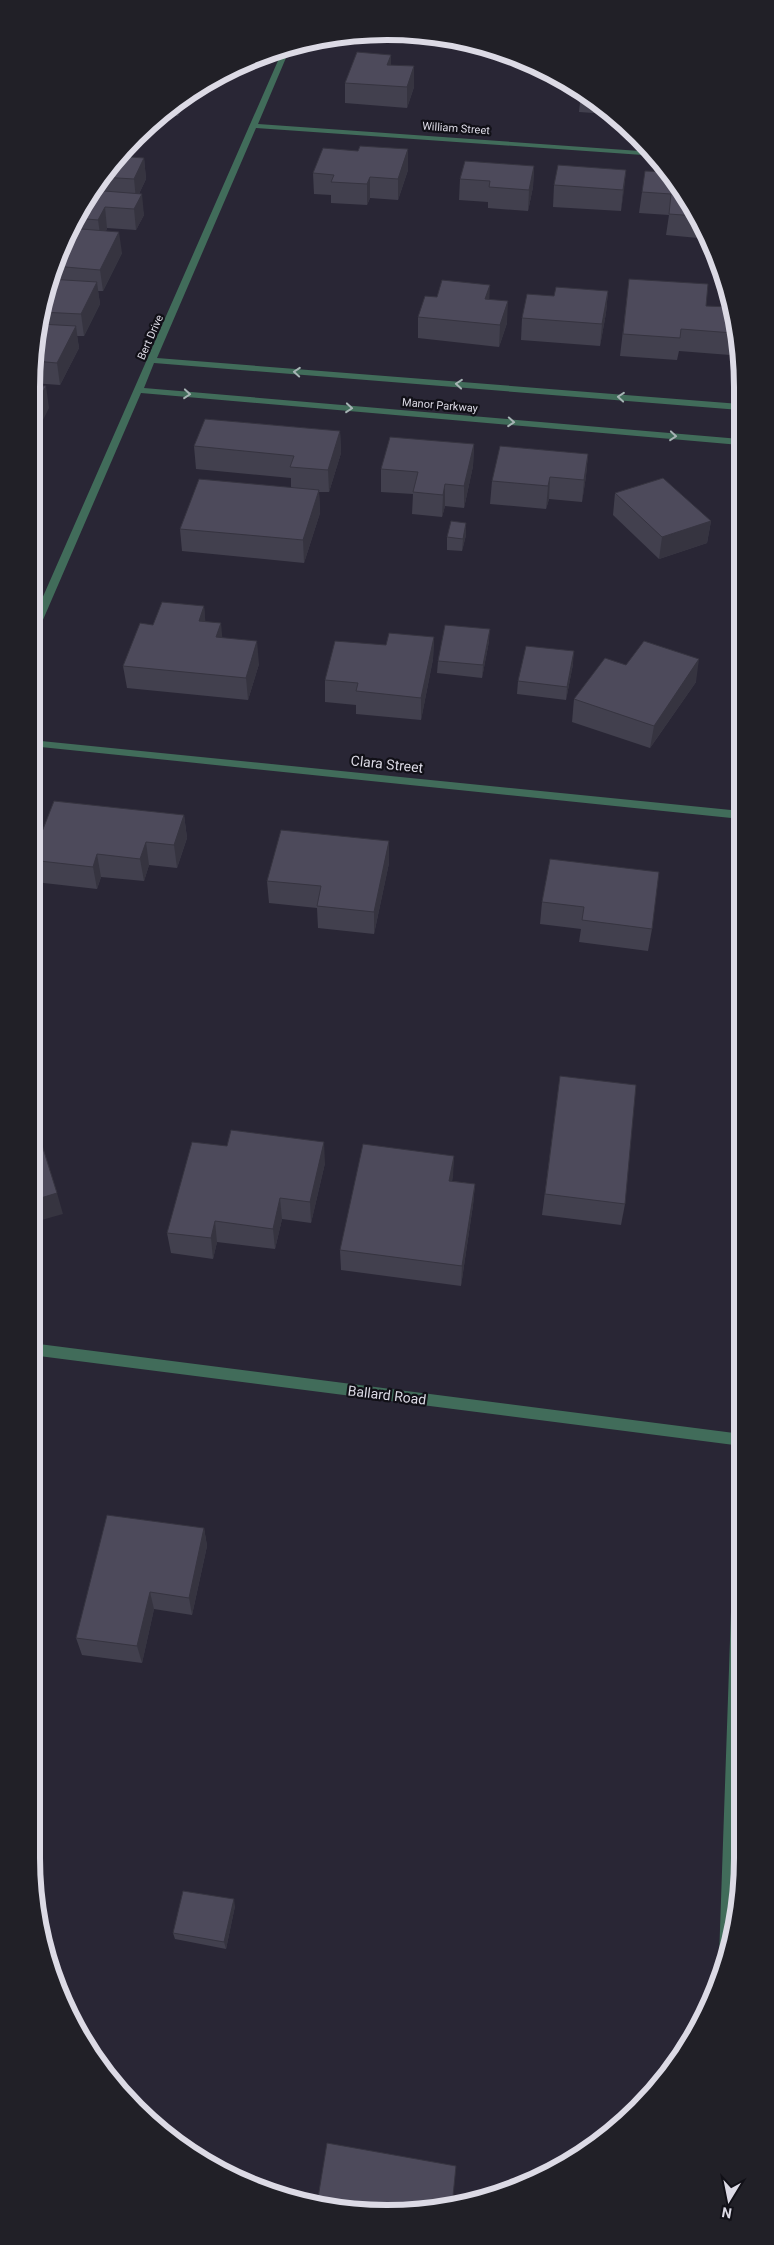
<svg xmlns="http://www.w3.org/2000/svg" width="774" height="2245" viewBox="0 0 774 2245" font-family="Roboto,sans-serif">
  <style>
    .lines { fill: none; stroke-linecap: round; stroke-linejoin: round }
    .minor { fill: #416c5a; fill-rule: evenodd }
    .wall { fill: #42404e }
    .shaded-wall { fill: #363440 }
    .building { fill: #4d4a5b; stroke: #363440 }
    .oneway { stroke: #a6b4b4 }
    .labels { text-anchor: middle; stroke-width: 4.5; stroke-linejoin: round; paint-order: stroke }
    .far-street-label { font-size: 11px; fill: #dcdae5; stroke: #111017 }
    .street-label { font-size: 14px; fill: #dcdae5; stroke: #111017 }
    .rim { fill: none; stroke: #dcdae5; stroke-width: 6 }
  </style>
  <rect width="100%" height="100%" fill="#292635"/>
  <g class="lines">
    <g class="minor">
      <path d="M 291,46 L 258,124 L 654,152 L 657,156 L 256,128 L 157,358 L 740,404 L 740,410 L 154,363 L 144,388 L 740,439 L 740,445 L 141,393 L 36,636 L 31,639 L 31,624 L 284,47 Z"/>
      <path d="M 31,740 L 741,811 L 741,819 L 31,746 Z"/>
      <path d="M 31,1343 L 742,1434 L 742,1446 L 31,1355 Z"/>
      <path d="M 742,1489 C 742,1599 743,1709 740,1819 C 738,1865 743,1923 724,1965 L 719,1958 L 735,1496 L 737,1491 Z"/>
    </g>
  </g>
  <g class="wall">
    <path d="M 410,32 L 432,36 L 432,38 L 370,34 L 370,33 Z"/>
    <path d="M 391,55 L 391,65 L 414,66 L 414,87 L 407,108 L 345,103 L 345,83 Z"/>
    <path d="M 210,79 L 206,86 L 200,86 Z"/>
    <path d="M 191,92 L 178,116 L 159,115 Z"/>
    <path d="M 581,92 L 608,114 L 579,112 Z"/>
    <path d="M 144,158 L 146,179 L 139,194 L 144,215 L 136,230 L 107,228 L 106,231 L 122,253 L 103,291 L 98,291 L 100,304 L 84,336 L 77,336 L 79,348 L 60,385 L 32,383 L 43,295 L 68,230 L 105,171 Z"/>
    <path d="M 534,166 L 533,187 L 528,211 L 488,208 L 488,202 L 459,200 L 460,179 Z"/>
    <path d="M 408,170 L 398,200 L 370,198 L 367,205 L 331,203 L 331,195 L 314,194 L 313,173 Z"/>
    <path d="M 626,170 L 621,211 L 553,207 L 554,185 Z"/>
    <path d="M 668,172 L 706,230 L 709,239 L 666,235 L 669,215 L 639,213 L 642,192 Z"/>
    <path d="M 629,279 L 706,306 L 733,333 L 730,355 L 679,351 L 677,360 L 620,356 Z"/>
    <path d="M 608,291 L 606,313 L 600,346 L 521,340 L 522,318 L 554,296 Z"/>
    <path d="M 489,299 L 507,323 L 499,347 L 418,338 L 418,317 Z"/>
    <path d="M 340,431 L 341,453 L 329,492 L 319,492 L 320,513 L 304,563 L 182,551 L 180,529 L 291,488 L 291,478 L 196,469 L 194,446 Z"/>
    <path d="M 474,444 L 473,466 L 464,508 L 445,506 L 442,517 L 412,514 L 413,494 L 381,492 L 381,469 Z"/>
    <path d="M 588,454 L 586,476 L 582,502 L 549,499 L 546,509 L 490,504 L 492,481 Z"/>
    <path d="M 615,493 L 711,521 L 707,543 L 659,559 L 613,515 Z"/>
    <path d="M 466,523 L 466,535 L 462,551 L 447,550 L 447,537 Z"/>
    <path d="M 204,606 L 205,621 L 222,638 L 259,664 L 248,700 L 127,688 L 123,666 L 153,625 Z"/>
    <path d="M 434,637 L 433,659 L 421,720 L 356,714 L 356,705 L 325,702 L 325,680 L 386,645 Z"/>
    <path d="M 489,641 L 482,678 L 437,673 L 438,661 Z"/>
    <path d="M 573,664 L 566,700 L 517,694 L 518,681 Z"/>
    <path d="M 626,665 L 696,682 L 650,748 L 572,722 L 574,699 Z"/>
    <path d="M 184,815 L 187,838 L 177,868 L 149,865 L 144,881 L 101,877 L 97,889 L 35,882 L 31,863 L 31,858 Z"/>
    <path d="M 550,859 L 652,929 L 648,951 L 579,942 L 581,929 L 540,924 L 542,902 Z"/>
    <path d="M 389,863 L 374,934 L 318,928 L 317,908 L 269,903 L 267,881 Z"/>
    <path d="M 560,1076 L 625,1204 L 621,1225 L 542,1215 Z"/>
    <path d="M 454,1156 L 452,1181 L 475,1184 L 473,1205 L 461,1286 L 341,1270 L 340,1250 Z"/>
    <path d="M 325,1163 L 311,1223 L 282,1219 L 275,1249 L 217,1242 L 213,1259 L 171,1253 L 167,1233 Z"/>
    <path d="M 204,1528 L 207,1546 L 192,1615 L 154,1609 L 142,1663 L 82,1655 L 76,1638 Z"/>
    <path d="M 235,1906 L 226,1949 L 175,1939 L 173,1933 Z"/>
  </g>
  <g class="shaded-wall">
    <path d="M 391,55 L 391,75 L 387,65 Z"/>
    <path d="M 414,66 L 414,87 L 407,108 L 407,87 Z"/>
    <path d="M 210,79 L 206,86 L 206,81 Z"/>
    <path d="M 191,92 L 178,116 L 177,102 Z"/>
    <path d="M 408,149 L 408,170 L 398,200 L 398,179 Z"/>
    <path d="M 144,158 L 146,179 L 136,200 L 134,179 Z"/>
    <path d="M 534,166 L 533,187 L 528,211 L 529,190 Z"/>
    <path d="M 626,170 L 624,191 L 621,211 L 623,190 Z"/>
    <path d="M 370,177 L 370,198 L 367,205 L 367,184 Z"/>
    <path d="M 142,194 L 144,215 L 136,230 L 134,209 Z"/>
    <path d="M 105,207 L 107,228 L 101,241 L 98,220 Z"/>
    <path d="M 119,232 L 122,253 L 103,291 L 100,270 Z"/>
    <path d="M 97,282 L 100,304 L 84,336 L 81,314 Z"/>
    <path d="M 490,285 L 489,306 L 485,299 Z"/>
    <path d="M 608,291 L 606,313 L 600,346 L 602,324 Z"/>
    <path d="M 508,301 L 507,323 L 499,347 L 500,325 Z"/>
    <path d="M 76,326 L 79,348 L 60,385 L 57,363 Z"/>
    <path d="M 46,386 L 49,408 L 31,444 L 31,415 Z"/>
    <path d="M 340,431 L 341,453 L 329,492 L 328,470 Z"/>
    <path d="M 474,444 L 473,466 L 464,508 L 464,486 Z"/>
    <path d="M 588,454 L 586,476 L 582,502 L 584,480 Z"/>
    <path d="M 550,477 L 549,499 L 546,509 L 548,486 Z"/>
    <path d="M 445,484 L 445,506 L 442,517 L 443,495 Z"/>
    <path d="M 319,490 L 320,513 L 304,563 L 303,540 Z"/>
    <path d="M 711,521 L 707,543 L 659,559 L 662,537 Z"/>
    <path d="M 466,523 L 466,535 L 462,551 L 463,539 Z"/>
    <path d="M 204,606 L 206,628 L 199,621 Z"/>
    <path d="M 221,623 L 223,645 L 216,637 Z"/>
    <path d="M 490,629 L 489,641 L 482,678 L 483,665 Z"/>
    <path d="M 434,637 L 433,659 L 421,720 L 421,698 Z"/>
    <path d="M 257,641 L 259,664 L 248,700 L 246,678 Z"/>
    <path d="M 574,651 L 573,664 L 566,700 L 567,687 Z"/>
    <path d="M 699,659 L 696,682 L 650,748 L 654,726 Z"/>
    <path d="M 184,815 L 187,838 L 177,868 L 174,845 Z"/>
    <path d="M 389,841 L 389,863 L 374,934 L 374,912 Z"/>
    <path d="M 146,842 L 149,865 L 144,881 L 140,859 Z"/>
    <path d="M 97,854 L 101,877 L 97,889 L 93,867 Z"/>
    <path d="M 324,1142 L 325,1163 L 311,1223 L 310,1202 Z"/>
    <path d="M 454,1156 L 453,1177 L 448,1201 L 449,1181 Z"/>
    <path d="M 475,1184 L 473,1205 L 461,1286 L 462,1266 Z"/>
    <path d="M 57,1193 L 63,1214 L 31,1223 L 31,1201 Z"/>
    <path d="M 280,1198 L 282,1219 L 275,1249 L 273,1229 Z"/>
    <path d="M 215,1221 L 217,1242 L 213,1259 L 211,1238 Z"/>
    <path d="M 204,1528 L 207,1546 L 192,1615 L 189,1598 Z"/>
    <path d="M 150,1592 L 154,1609 L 142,1663 L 137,1646 Z"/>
    <path d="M 234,1899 L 235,1906 L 226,1949 L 224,1942 Z"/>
  </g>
  <g class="building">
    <path d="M 357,52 L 391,55 L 387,65 L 414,66 L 407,87 L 345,83 Z"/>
    <path d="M 360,146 L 408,149 L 398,179 L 370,177 L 367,184 L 331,182 L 334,175 L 313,173 L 323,148 L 358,151 Z"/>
    <path d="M 118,156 L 144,158 L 134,179 L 101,177 L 105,171 Z"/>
    <path d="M 465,161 L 534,166 L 529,190 L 489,187 L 490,181 L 460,179 Z"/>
    <path d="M 558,165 L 626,170 L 623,190 L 554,185 Z"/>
    <path d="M 645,171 L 668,172 L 697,216 L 669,214 L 671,194 L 642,192 Z"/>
    <path d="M 92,190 L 142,194 L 134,209 L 105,207 L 98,220 L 75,218 Z"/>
    <path d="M 69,228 L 119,232 L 100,270 L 54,266 Z"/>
    <path d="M 49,279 L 97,282 L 81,314 L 41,312 L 43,295 Z"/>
    <path d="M 629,279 L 708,284 L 706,306 L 730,307 L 734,320 L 733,333 L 681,329 L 680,338 L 623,334 Z"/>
    <path d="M 442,280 L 490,285 L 485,299 L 508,301 L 500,325 L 418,317 L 425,296 L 437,297 Z"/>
    <path d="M 556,287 L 608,291 L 602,324 L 522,318 L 527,294 L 554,296 Z"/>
    <path d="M 40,324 L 76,326 L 57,363 L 35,361 Z"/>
    <path d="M 32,385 L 46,386 L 31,415 L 31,387 Z"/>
    <path d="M 205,419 L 340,431 L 328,470 L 290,467 L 294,456 L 194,446 Z"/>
    <path d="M 390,437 L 474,444 L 464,486 L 445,484 L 443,495 L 413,492 L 418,472 L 381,469 Z"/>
    <path d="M 500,446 L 588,454 L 584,480 L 550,477 L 548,486 L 492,481 Z"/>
    <path d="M 663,478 L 711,521 L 662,537 L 615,493 Z"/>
    <path d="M 199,479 L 319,490 L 303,540 L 180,529 Z"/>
    <path d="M 451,521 L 466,523 L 463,539 L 447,537 Z"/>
    <path d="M 162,602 L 204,606 L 199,621 L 221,623 L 216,637 L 257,641 L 246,678 L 123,666 L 140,623 L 153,625 Z"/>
    <path d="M 445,625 L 490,629 L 483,665 L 438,661 Z"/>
    <path d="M 389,633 L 434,637 L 421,698 L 356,691 L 358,683 L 325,680 L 335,641 L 386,645 Z"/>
    <path d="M 644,641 L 699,659 L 654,726 L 574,699 L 605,658 L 626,665 Z"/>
    <path d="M 526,646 L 574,651 L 567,687 L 518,681 Z"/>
    <path d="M 54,801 L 184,815 L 174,845 L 146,842 L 140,859 L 97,854 L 93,867 L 31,860 Z"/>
    <path d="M 281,830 L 389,841 L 374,912 L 317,906 L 321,886 L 267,881 Z"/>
    <path d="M 550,859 L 659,872 L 652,929 L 582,920 L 584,907 L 542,902 Z"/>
    <path d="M 560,1076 L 636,1085 L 625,1204 L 545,1194 Z"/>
    <path d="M 31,1110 L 57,1193 L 31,1201 Z"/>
    <path d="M 231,1130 L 324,1142 L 310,1202 L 280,1198 L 273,1229 L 215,1221 L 211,1238 L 167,1233 L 192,1142 L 227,1146 Z"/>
    <path d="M 363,1144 L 454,1156 L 449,1181 L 475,1184 L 462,1266 L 340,1250 Z"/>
    <path d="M 107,1515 L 204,1528 L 189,1598 L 150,1592 L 137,1646 L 76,1638 Z"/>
    <path d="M 183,1891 L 234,1899 L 224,1942 L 173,1933 Z"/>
    <path d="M 327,2143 L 456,2166 L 452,2206 L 410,2213 L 341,2211 L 317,2204 Z"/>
  </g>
  <defs><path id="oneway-chevron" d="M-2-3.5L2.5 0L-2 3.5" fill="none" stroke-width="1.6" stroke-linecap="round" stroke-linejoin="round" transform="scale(1.25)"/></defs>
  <g class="oneway">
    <use href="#oneway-chevron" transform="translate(297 372) rotate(-176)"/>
    <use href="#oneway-chevron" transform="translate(459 384) rotate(-175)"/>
    <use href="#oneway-chevron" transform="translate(187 394) rotate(5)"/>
    <use href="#oneway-chevron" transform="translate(621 397) rotate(-175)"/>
    <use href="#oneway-chevron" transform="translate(349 408) rotate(5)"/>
    <use href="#oneway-chevron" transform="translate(511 422) rotate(4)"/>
    <use href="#oneway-chevron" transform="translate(673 436) rotate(5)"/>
  </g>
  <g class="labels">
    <g class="far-street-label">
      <text transform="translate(456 128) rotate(4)" y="4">William Street</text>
      <text transform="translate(150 337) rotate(-66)" y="4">Bert Drive</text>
      <text transform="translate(440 405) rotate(5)" y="4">Manor Parkway</text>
    </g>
    <g class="street-label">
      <text transform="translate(387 764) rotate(6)" y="5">Clara Street</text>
      <text transform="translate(387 1395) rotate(7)" y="5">Ballard Road</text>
    </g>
  </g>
  <path d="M0 0H774V2245H0ZM387 40H387A347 347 0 0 1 734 387V1858A347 347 0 0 1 387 2205H387A347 347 0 0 1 40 1858V387A347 347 0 0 1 387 40Z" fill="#212027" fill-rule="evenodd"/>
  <path class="rim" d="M387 40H387A347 347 0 0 1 734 387V1858A347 347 0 0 1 387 2205H387A347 347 0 0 1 40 1858V387A347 347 0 0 1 387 40Z"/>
  <g transform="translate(729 2200) rotate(190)" stroke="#111017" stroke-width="4" paint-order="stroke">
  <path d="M0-4L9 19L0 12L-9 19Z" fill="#dcdae5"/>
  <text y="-8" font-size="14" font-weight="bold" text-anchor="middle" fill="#dcdae5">N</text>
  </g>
</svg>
